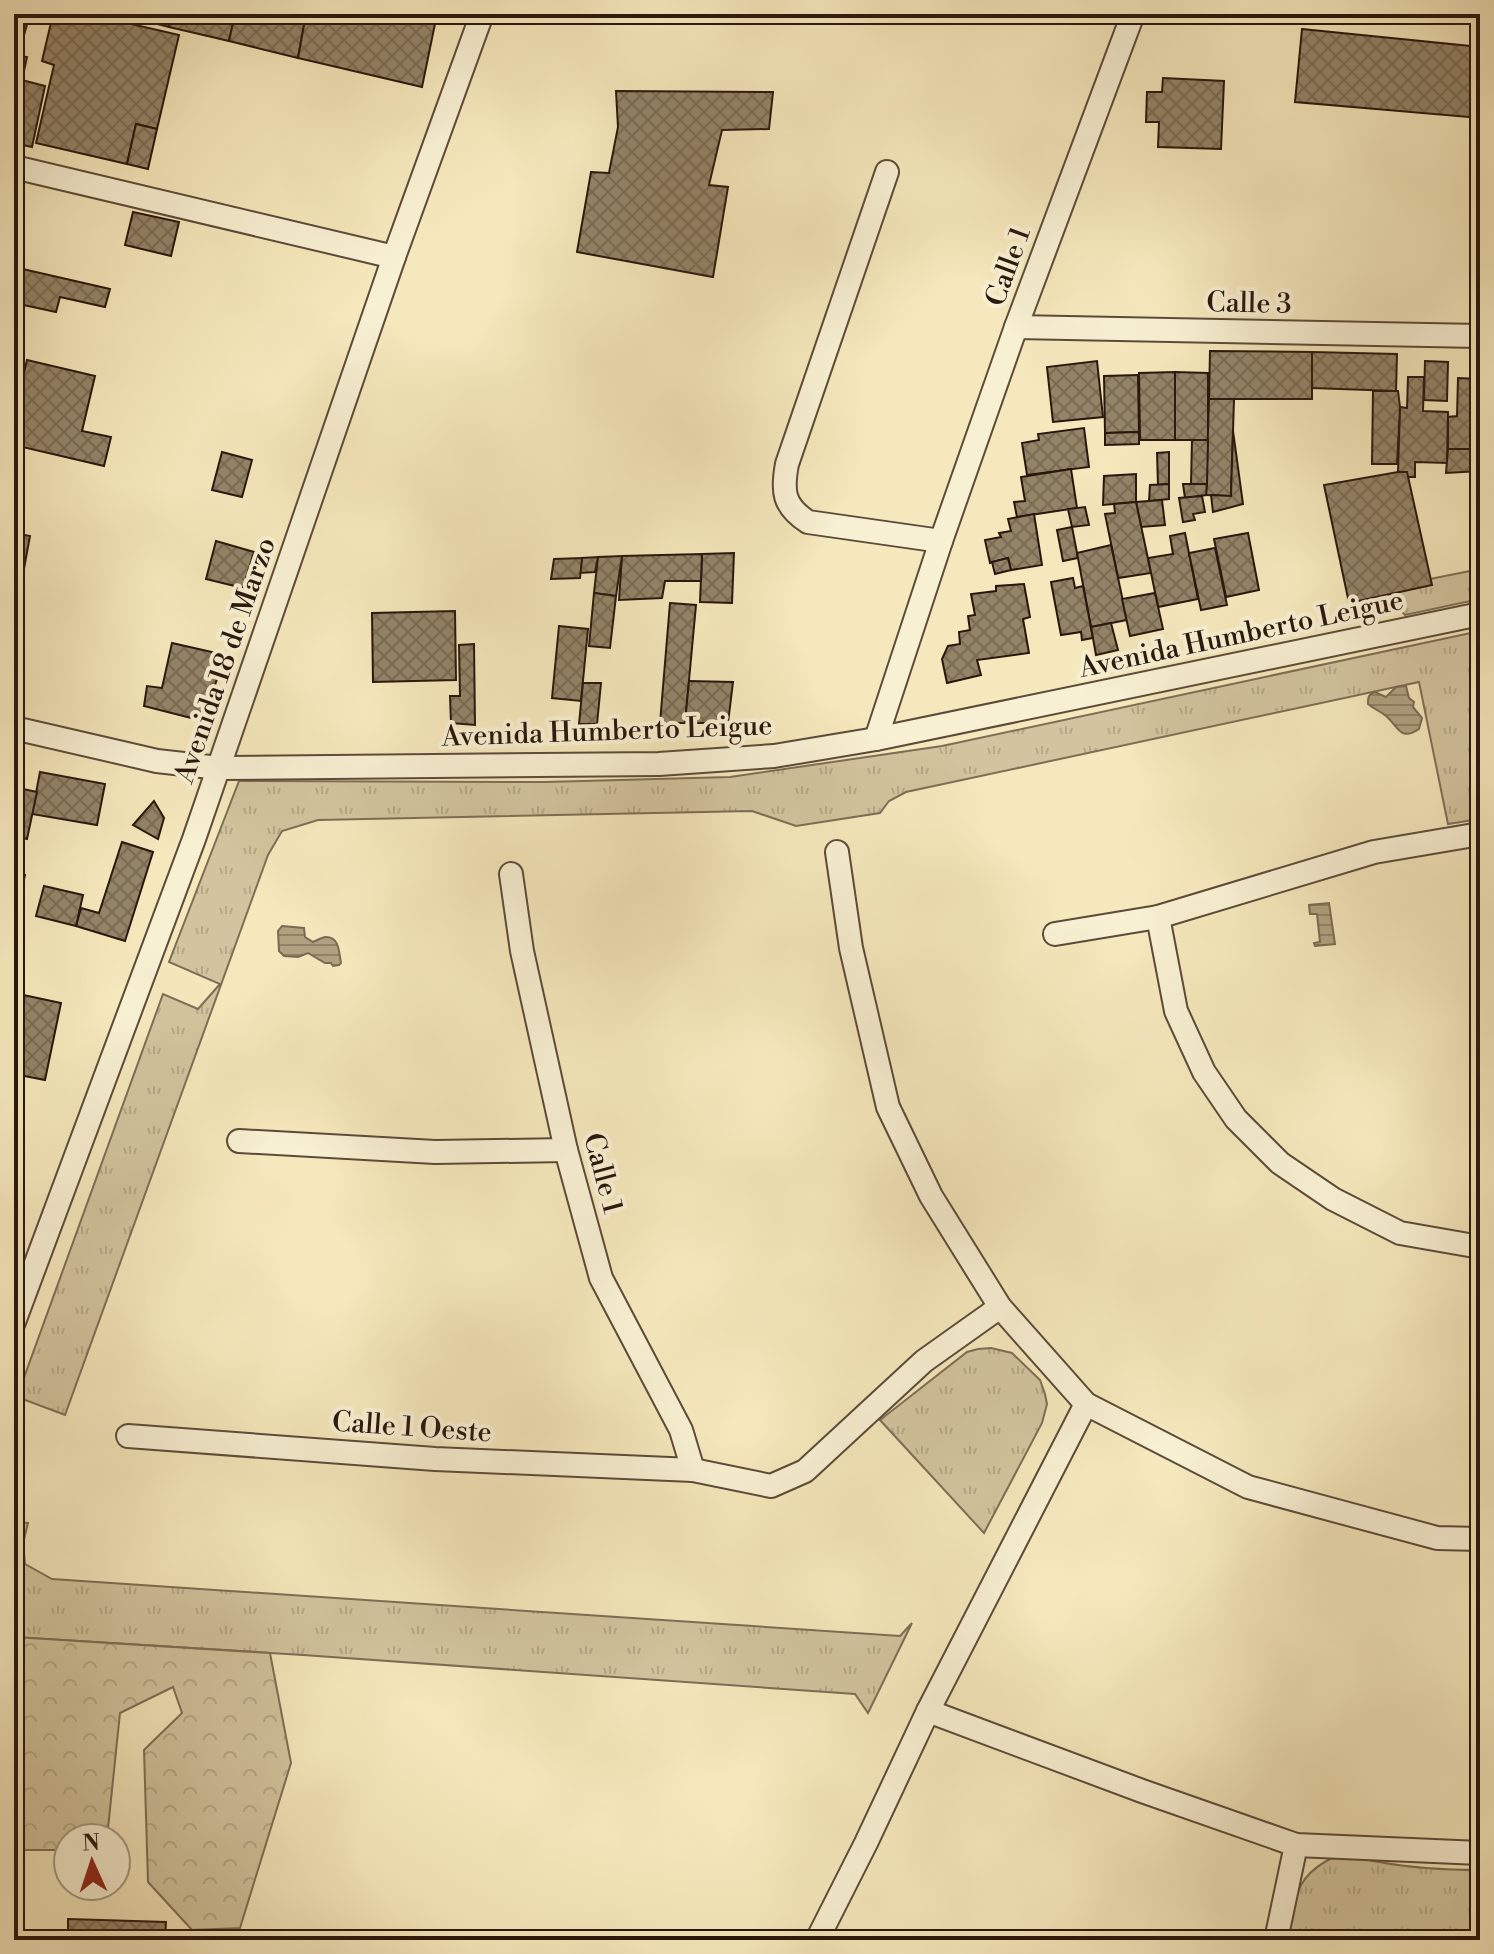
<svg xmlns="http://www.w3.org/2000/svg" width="1494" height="1954" viewBox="0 0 1494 1954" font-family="'Libre Bodoni',serif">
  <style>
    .grass { fill: url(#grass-tufts); stroke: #7e6e56; stroke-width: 2 }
    .forest { fill: url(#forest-crowns); stroke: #7e6e56; stroke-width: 2 }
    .water { fill: url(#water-rules); stroke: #7a6a52; stroke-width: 2 }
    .building { fill: url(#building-cross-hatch); stroke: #29170d; stroke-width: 2 }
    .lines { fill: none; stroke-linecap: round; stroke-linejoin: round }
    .street-casing { stroke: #5c4b39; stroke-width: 26 }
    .street { stroke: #f8f0d3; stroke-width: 22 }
    .labels { text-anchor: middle; stroke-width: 8; stroke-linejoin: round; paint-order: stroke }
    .street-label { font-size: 28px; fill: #29170d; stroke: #f8f0d3 }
  </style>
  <defs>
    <pattern id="grass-tufts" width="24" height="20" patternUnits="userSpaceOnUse" patternTransform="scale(2)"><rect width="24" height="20" fill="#d2c49e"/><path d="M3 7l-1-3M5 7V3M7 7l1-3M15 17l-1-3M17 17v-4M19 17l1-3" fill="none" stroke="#b4a887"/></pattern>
    <pattern id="forest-crowns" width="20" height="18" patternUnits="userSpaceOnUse" patternTransform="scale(2)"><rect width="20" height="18" fill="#d2c49e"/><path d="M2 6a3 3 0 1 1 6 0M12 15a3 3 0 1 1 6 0" fill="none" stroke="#b4a887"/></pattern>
    <pattern id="water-rules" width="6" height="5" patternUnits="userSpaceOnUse" patternTransform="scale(2)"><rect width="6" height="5" fill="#b0a180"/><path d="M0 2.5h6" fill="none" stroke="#8f8267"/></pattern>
    <pattern id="building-cross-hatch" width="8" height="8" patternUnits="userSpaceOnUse" patternTransform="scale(2)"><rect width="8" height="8" fill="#938468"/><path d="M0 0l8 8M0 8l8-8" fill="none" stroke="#786b54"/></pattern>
  </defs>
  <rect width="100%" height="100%" fill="#f5e8bc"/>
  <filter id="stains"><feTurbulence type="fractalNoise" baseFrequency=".0025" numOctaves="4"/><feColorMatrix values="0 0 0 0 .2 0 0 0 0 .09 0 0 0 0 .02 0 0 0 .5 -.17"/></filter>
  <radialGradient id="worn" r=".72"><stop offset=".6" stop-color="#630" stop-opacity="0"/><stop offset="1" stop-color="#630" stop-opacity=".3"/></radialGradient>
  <g class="grass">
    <path d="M 1480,569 L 1480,599 L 1405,615 L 1395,605 L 1391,594 L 1430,579 Z"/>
    <path d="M 1480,631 L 1480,819 L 1448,824 L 1419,682 L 906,792 L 889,801 L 880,813 L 796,826 L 752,811 L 318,820 L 282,831 L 268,855 L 65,1415 L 17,1397 L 163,994 L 198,1009 L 220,984 L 169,962 L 239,781 L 546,782 L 730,777 L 942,746 Z"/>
    <path d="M 991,1348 L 1012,1353 L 1040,1380 L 1045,1394 L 1047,1404 L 1042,1423 L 984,1533 L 880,1420 L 967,1352 L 978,1349 Z"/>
    <path d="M 14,1522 L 28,1523 L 23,1543 L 25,1564 L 52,1579 L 900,1636 L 912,1623 L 868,1713 L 855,1694 L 303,1655 L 14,1637 Z"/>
    <path d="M 1336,1856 C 1354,1856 1363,1859 1379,1862 C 1412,1868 1447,1870 1480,1870 L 1480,1940 L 1288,1940 C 1287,1931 1289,1923 1291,1914 C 1297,1884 1308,1869 1336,1856 Z"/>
  </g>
  <path class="forest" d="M 14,1637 L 270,1653 L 291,1763 L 240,1928 L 192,1930 L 148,1882 L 144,1750 L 182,1713 L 173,1687 L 120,1713 L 107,1838 L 68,1838 L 68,1850 L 14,1850 Z"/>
  <g class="water">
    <path d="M 1406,686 L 1409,698 L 1414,702 L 1413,707 L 1422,718 L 1419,729 C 1400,742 1398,726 1386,716 C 1380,711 1374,709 1368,704 C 1368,698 1368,694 1375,692 L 1386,697 L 1396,687 Z"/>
    <path d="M 1329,903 L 1335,944 L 1315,946 L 1314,943 L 1320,942 L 1317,914 L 1310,914 L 1309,905 Z"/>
    <path d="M 282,926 L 304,928 L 305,937 L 313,942 C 317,940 321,938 325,937 C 340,936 339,954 341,963 L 339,965 L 333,966 L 331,963 L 325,963 L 308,953 L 298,957 L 284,956 L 279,951 L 278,931 Z"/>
  </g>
  <g class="building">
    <path d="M 14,14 L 30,14 L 24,35 L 14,33 Z"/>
    <path d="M 53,14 L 88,14 L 179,35 L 157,129 L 136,124 L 127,164 L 36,143 L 54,65 L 42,61 Z"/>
    <path d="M 126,14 L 172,14 L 169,27 L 126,16 Z"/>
    <path d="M 172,14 L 235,14 L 229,41 L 169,27 Z"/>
    <path d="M 235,14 L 306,14 L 298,58 L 229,41 Z"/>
    <path d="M 306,14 L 437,14 L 422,87 L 298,58 Z"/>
    <path d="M 1302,29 L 1480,47 L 1480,118 L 1295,102 Z"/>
    <path d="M 14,55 L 27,57 L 22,80 L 14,78 Z"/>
    <path d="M 14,78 L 45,86 L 32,147 L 14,143 Z"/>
    <path d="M 1163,78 L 1224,81 L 1221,149 L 1158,147 L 1159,122 L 1146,122 L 1147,92 L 1162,92 Z"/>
    <path d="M 616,91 L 773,92 L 769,129 L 722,130 L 709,185 L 728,187 L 713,277 L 577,252 L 591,172 L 609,173 L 618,127 Z"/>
    <path d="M 136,124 L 157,129 L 148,169 L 127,164 Z"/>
    <path d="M 133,212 L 179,222 L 171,256 L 125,245 Z"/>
    <path d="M 14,267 L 110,289 L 105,307 L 60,297 L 56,312 L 14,303 Z"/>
    <path d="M 1210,351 L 1312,352 L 1312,399 L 1209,399 Z"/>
    <path d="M 1312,352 L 1397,354 L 1396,391 L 1312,388 Z"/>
    <path d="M 27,360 L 95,376 L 82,431 L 111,437 L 104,466 L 14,445 L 14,416 Z"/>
    <path d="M 1097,361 L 1103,417 L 1053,422 L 1047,367 Z"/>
    <path d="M 1425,361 L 1448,362 L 1447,401 L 1424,400 Z"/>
    <path d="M 1175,372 L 1175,440 L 1140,440 L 1139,373 Z"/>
    <path d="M 1175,372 L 1208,373 L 1208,440 L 1175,440 Z"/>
    <path d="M 1138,375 L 1139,432 L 1105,433 L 1104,376 Z"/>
    <path d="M 1408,377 L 1424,377 L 1423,411 L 1448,412 L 1447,463 L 1415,462 L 1415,477 L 1407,477 L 1407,472 L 1398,472 L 1400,407 L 1407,408 Z"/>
    <path d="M 1458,378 L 1479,379 L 1480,449 L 1448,449 L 1448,417 L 1457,416 Z"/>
    <path d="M 1373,391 L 1398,391 L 1400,407 L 1397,464 L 1372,464 Z"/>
    <path d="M 1209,399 L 1234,399 L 1231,496 L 1206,495 Z"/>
    <path d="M 1084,428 L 1089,467 L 1027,475 L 1022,443 L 1039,440 L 1038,434 Z"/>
    <path d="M 1233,431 L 1243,504 L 1213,512 L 1211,495 L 1231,496 Z"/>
    <path d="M 1139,432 L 1139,444 L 1105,445 L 1105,433 Z"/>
    <path d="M 1192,440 L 1208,440 L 1207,484 L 1191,484 Z"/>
    <path d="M 1448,449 L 1480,449 L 1480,471 L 1446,473 Z"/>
    <path d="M 222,452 L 252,460 L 242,497 L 212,490 Z"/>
    <path d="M 1169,452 L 1169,484 L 1158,485 L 1157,453 Z"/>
    <path d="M 1071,469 L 1077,508 L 1017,517 L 1014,502 L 1025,501 L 1021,477 Z"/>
    <path d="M 1398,472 L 1407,472 L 1432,585 L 1349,603 L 1324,485 Z"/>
    <path d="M 1136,474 L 1136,502 L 1103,505 L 1104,476 Z"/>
    <path d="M 1169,484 L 1169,499 L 1149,501 L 1150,485 Z"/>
    <path d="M 1183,484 L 1207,484 L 1206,495 L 1185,498 Z"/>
    <path d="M 1202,496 L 1205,512 L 1193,514 L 1195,520 L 1183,522 L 1179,498 Z"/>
    <path d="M 1162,500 L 1165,525 L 1141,527 L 1136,502 Z"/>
    <path d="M 1136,502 L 1151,573 L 1118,578 L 1105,514 L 1115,513 L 1114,504 Z"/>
    <path d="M 1085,507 L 1089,525 L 1072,527 L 1068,509 Z"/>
    <path d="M 1034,514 L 1042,565 L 1011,570 L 1008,558 L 990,563 L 985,540 L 1001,537 L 999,533 L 1011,531 L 1008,519 Z"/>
    <path d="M 1072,527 L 1078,558 L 1063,561 L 1057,530 Z"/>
    <path d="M 14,533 L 30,536 L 17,607 L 14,606 Z"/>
    <path d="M 1185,533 L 1198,599 L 1158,607 L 1148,558 L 1173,554 L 1170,536 Z"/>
    <path d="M 1248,533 L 1259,590 L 1226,597 L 1214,539 Z"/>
    <path d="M 216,541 L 254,552 L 243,588 L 206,579 Z"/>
    <path d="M 1111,545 L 1127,620 L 1091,627 L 1077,553 Z"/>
    <path d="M 1215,548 L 1227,605 L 1201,610 L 1189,553 Z"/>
    <path d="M 734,553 L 732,603 L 700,602 L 702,554 Z"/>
    <path d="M 702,554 L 701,581 L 665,581 L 662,598 L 619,600 L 622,556 Z"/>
    <path d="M 622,556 L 616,596 L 594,593 L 598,557 Z"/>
    <path d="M 598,557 L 595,572 L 580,573 L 582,558 Z"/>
    <path d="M 582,558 L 580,578 L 551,579 L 554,559 Z"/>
    <path d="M 1008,558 L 1011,570 L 995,574 L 992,562 Z"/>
    <path d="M 1073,578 L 1075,588 L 1083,586 L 1093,638 L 1082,640 L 1081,632 L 1061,635 L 1051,582 Z"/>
    <path d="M 1024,584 L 1030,617 L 1023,619 L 1029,653 L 977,660 L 981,675 L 947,683 L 942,659 L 948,646 L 960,644 L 959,632 L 970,630 L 968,616 L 975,615 L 971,594 L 996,591 L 996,586 Z"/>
    <path d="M 594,593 L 616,596 L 610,648 L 589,646 Z"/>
    <path d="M 1155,593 L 1163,629 L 1130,636 L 1122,599 Z"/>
    <path d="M 670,603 L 696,605 L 685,723 L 660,723 Z"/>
    <path d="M 455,611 L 456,680 L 373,682 L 372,613 Z"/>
    <path d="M 1111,623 L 1118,650 L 1096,655 L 1091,627 Z"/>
    <path d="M 559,626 L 588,629 L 581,701 L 552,698 Z"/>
    <path d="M 172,643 L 225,655 L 203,721 L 144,706 L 147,686 L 162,688 Z"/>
    <path d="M 474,644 L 475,725 L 451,723 L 450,696 L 460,696 L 459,645 Z"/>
    <path d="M 689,681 L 733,682 L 728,723 L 685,723 Z"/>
    <path d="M 583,683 L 601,683 L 597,724 L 579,724 Z"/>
    <path d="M 40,772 L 105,784 L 97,825 L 32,814 Z"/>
    <path d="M 14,787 L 37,792 L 27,839 L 14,836 Z"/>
    <path d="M 154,801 L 164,818 L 158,839 L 133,825 Z"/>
    <path d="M 122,842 L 153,852 L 125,941 L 76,926 L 81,908 L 99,913 Z"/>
    <path d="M 14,872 L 25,875 L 17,910 L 14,910 Z"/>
    <path d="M 44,886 L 83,895 L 76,926 L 36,916 Z"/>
    <path d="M 14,993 L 61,1003 L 45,1080 L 14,1074 Z"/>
    <path d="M 68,1919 L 166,1922 L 165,1940 L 68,1940 Z"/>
  </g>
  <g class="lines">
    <defs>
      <g id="street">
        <path d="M 14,167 L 394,257"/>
        <path d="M 887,172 L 787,464 C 782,491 783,506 808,522 L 941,541"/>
        <path d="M 1016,327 L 1480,336"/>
        <path d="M 14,728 L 157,761 L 219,768 L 659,764 L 774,756 L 876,739 L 1480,614"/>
        <path d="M 876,739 L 941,541 L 1016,327 L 1133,14"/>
        <path d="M 837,852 L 851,948 L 888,1107 L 931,1196 L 1000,1307 L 1086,1404 L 1248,1487 L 1437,1538 L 1480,1539"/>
        <path d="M 511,874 L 522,951 L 566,1150 L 601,1278 L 681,1430 L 693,1470"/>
        <path d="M 1158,917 L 1176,1011 L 1204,1072 L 1236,1119 L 1280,1163 L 1333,1199 L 1400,1233 L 1480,1247"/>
        <path d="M 1055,934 L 1158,917 L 1374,852 L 1480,834"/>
        <path d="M 239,1141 L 435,1152 L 566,1150"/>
        <path d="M 14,1322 L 194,839 L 394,257 L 482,14"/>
        <path d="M 128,1436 L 435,1459 L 693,1470 L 771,1486 L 805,1471 L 924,1361 L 1000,1307"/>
        <path d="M 928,1711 L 1142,1791 L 1296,1845 L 1480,1853"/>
        <path d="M 817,1940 L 866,1843 L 928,1711 L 1086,1404"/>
        <path d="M 1277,1940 L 1277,1935 L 1296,1845"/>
      </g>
    </defs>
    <use href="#street" class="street-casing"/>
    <use href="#street" class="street"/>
  </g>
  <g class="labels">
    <g class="street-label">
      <text transform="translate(1007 266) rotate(-70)" y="10">Calle 1</text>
      <text transform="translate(1249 302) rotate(1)" y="10">Calle 3</text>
      <text transform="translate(1241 633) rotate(-12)" y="10">Avenida Humberto Leigue</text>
      <text transform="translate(224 660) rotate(-71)" y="10">Avenida 18 de Marzo</text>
      <text transform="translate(607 730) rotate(-2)" y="10">Avenida Humberto Leigue</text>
      <text transform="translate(604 1173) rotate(75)" y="10">Calle 1</text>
      <text transform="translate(412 1426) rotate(4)" y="10">Calle 1 Oeste</text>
    </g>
  </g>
  <rect width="1494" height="1954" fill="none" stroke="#f5e8bc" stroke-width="48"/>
  <rect x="16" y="16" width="1462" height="1922" fill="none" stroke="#29170d" stroke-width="4"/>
  <rect x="24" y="24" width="1446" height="1906" fill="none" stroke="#29170d" stroke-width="2"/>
  <g transform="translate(92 1862) rotate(357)"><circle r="38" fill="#f8f0d3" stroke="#a59984" stroke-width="2"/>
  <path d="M0-6L14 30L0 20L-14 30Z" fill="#8f2418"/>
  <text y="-12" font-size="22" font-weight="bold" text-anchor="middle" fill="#29170d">N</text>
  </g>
  <rect width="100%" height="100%" filter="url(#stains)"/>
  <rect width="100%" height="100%" fill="url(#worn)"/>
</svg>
